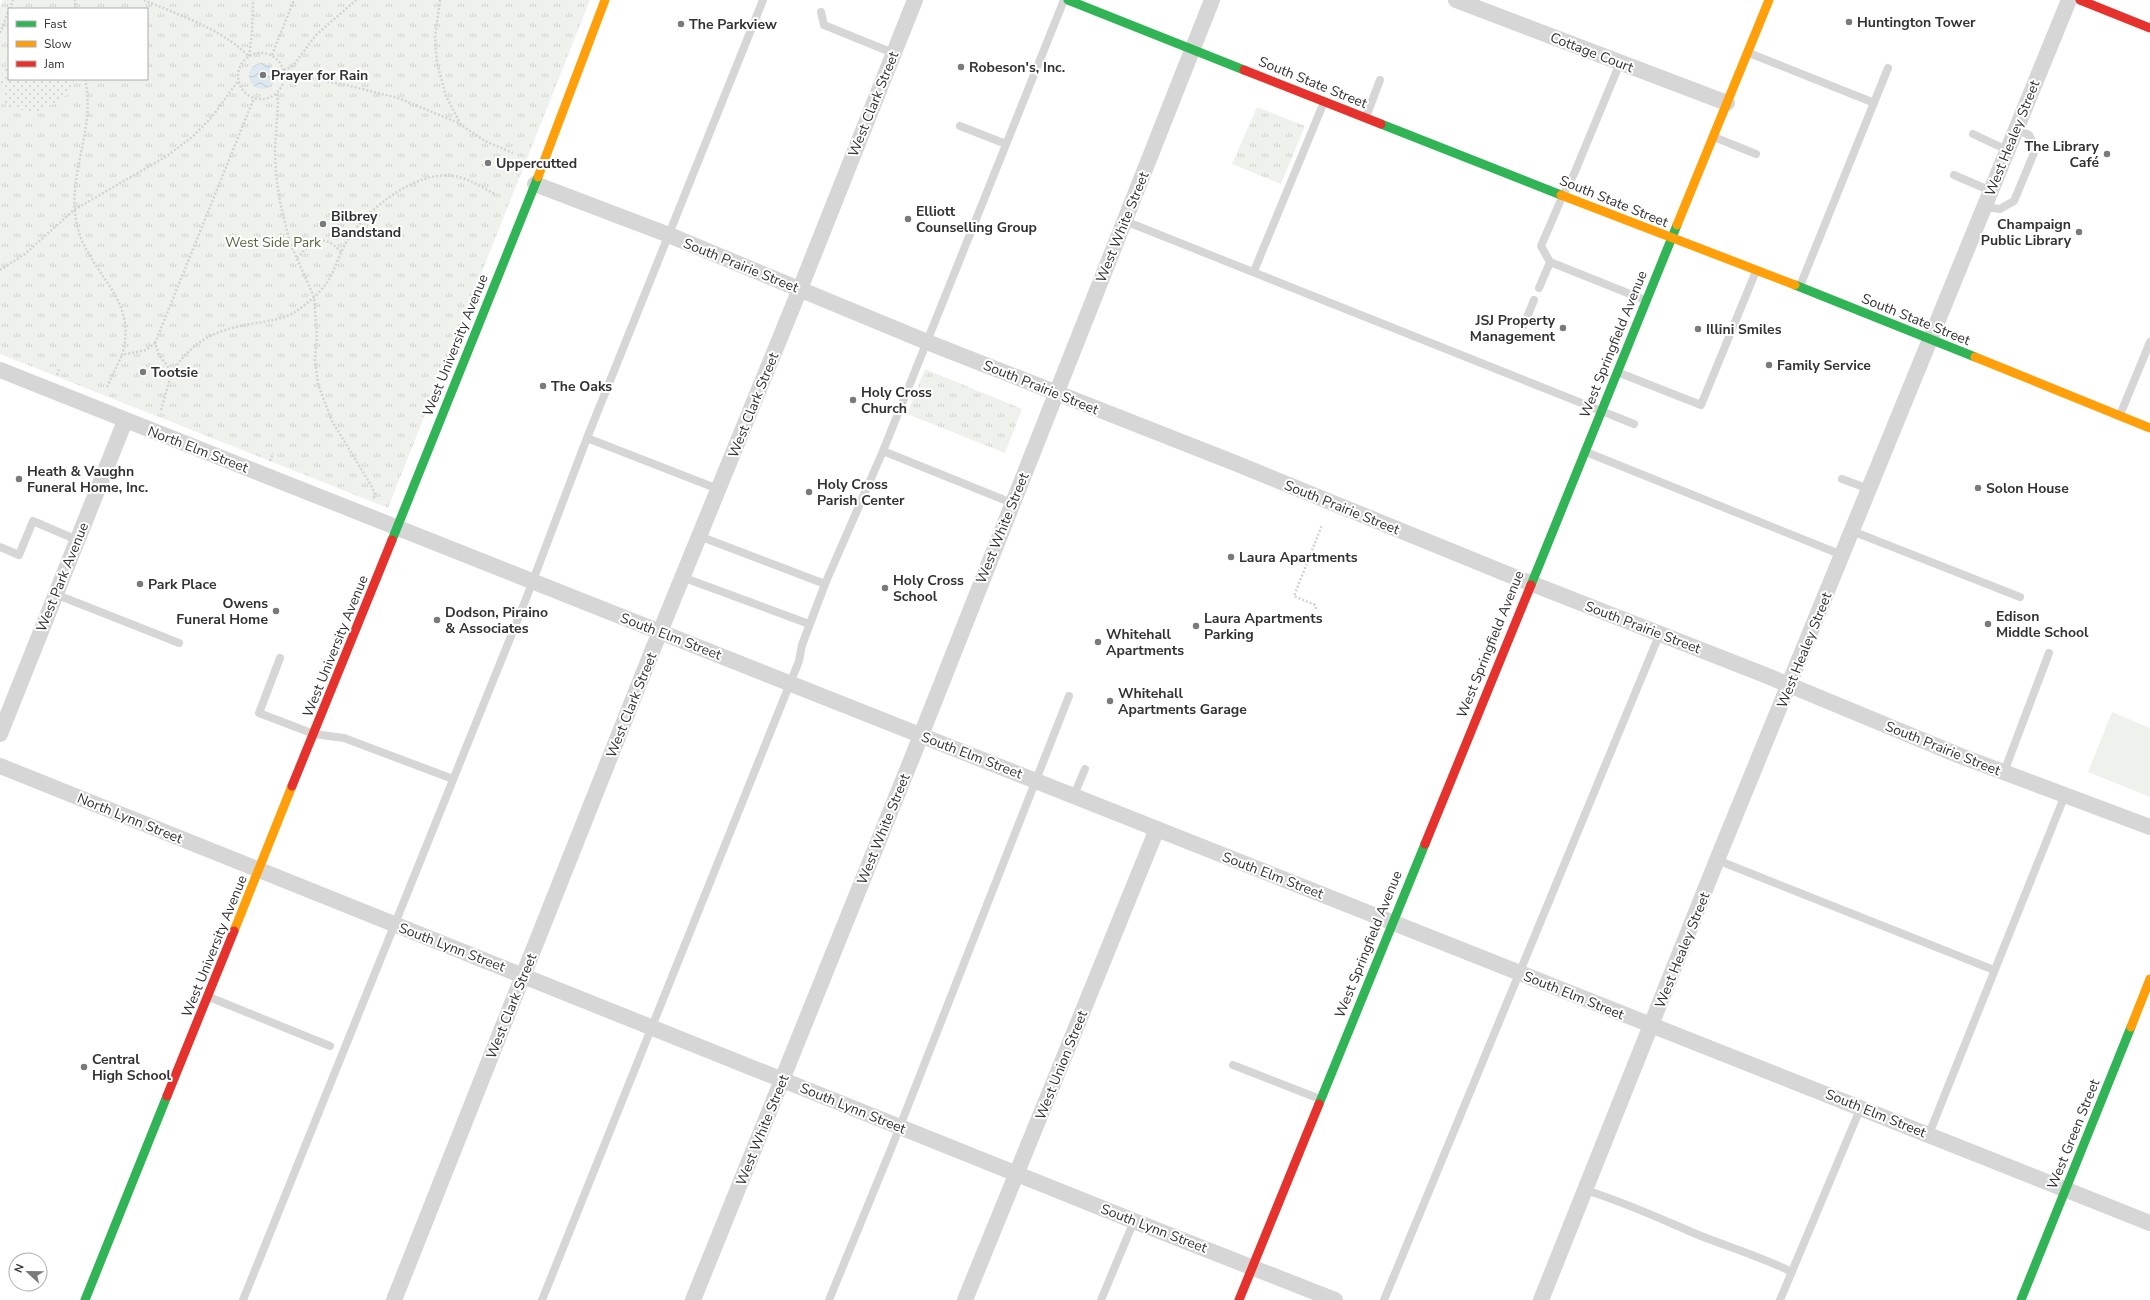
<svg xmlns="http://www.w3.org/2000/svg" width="2150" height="1300" viewBox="0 0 2150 1300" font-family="'Nunito Sans',sans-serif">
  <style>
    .grass { fill: url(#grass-tufts); fill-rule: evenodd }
    .garden { fill: url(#garden-dots) }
    .pitch { fill: #eff2ec }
    .water { fill: url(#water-waves) }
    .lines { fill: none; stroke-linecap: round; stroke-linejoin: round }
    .path { stroke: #d3d3d3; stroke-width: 2.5; stroke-dasharray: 2 2; stroke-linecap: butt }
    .lane { stroke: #d6d6d6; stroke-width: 8 }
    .street { stroke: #d6d6d6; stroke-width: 16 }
    .fast { stroke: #30b455; stroke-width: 9 }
    .slow { stroke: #ff9f0a; stroke-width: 9 }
    .jam { stroke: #e5322d; stroke-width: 9 }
    .poi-dot { fill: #7a7a7a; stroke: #fff; stroke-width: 1.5 }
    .labels { text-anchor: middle; stroke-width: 4; stroke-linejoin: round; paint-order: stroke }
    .poi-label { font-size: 14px; font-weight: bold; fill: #323232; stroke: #fff; text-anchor: start }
    .street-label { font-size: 14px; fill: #323232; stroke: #fff }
    .park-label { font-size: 14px; fill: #566944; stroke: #fff }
  </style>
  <defs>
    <pattern id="grass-tufts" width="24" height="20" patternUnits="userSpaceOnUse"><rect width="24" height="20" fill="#eff2ec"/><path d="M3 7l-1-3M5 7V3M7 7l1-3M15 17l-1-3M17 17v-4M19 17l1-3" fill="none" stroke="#cdd0cb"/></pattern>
    <pattern id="garden-dots" width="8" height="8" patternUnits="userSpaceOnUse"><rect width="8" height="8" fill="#eff2ec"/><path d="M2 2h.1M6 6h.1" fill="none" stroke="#cdd0cb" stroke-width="1.8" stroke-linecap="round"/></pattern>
    <pattern id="water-waves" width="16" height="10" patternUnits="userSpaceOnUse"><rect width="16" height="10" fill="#dde9ef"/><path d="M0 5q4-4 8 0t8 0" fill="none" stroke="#bec8cd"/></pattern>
  </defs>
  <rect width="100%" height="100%" fill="#fff"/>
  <g class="grass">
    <path d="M 3,0 L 590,0 L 388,508 L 0,354 L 0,7 ZM 9,9 L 147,9 L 147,79 L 9,79 Z"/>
    <path d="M 1257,107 L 1305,126 L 1281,184 L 1232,164 Z"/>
    <path d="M 925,369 L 1022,409 L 1005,453 L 907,414 Z"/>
  </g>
  <path class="garden" d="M 9,64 L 9,79 L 75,79 L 69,94 L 38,113 L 6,107 L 0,78 L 7,65 Z"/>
  <path class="pitch" d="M 2112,712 L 2150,728 L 2150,797 L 2088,772 Z"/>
  <circle class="water" cx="262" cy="76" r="13"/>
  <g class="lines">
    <g class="path">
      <path d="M 144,0 C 176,14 225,30 249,57"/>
      <path d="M 440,0 L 435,37 L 437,63 L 446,96 L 461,125 L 485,141 L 513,153"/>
      <path d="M 10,9 L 13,0"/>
      <path d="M 75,9 L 75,0"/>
      <path d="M 0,33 L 9,10"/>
      <circle cx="261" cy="76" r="23"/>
      <path d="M 272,55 L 294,0"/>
      <path d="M 249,56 L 252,33 L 253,0"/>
      <path d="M 284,70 L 293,66 L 316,35 L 356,0"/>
      <path d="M 284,73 L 346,85 L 398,98 L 461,124"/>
      <path d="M 85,79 C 97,130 64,179 78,229 C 91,276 139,299 122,355 L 146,350 L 155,343 L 159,355 L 172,372 C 193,341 214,330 251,324 C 266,321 282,320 295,312 C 307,304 320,293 328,281 C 336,268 340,251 349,238 C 368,208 417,170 454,176 C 468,178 483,188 495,194"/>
      <path d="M 277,94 L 278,103 L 275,149 L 276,175 L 280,202 L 290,243 L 314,297 L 317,335 L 315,360 L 318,384 L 332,421 L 372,487 L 375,494 L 373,500"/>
      <path d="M 297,258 C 311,242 324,232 341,252"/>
      <path d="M 0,270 L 25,254 L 74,210 L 167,156 L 192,137 L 212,117 L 238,81"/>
      <path d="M 155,343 L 254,98"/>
      <path d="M 57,375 L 59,369"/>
      <path d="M 107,387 L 122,355"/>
      <path d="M 161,410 L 172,372"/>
      <path d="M 270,461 L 273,453"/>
      <path d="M 1316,609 L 1315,605 L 1294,596 L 1322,525"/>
    </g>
    <g class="lane">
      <path d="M 821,12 L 824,25 L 893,53"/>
      <path d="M 1749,53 L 1872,102"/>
      <path d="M 1620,63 L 1574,174 L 1563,195 L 1541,246 L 1550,262 L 1645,300"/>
      <path d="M 1366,117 L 1380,80"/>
      <path d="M 960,126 L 1006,144"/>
      <path d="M 1973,134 L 2007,150"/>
      <path d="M 1714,137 L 1756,154"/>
      <path d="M 1954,175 L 1991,191"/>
      <path d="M 1984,207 L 2000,209 L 2014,201 L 2036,148 L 2029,135 L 2016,129"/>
      <path d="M 1125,221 L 1634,424"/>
      <path d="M 1254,271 L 1324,102"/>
      <path d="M 1800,286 L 1888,68"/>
      <path d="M 1539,288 L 1550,262"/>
      <path d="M 1524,325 L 1534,300"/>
      <path d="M 1617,372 L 1701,405 L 1756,271"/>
      <path d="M 2120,415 L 2150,342"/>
      <path d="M 587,438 L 718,489"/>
      <path d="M 883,451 L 1012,503"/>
      <path d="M 1586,452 L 1842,555"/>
      <path d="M 1842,479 L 1869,489"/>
      <path d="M 1852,531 L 2020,597"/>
      <path d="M 699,536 L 825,584"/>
      <path d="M 0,547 L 19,555 L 33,521 L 77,540"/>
      <path d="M 682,577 L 809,624"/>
      <path d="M 55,594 L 179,643"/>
      <path d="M 280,658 L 259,713 L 314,734 L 344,738 L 453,779"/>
      <path d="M 2004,772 L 2049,653"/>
      <path d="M 1074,795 L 1085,769"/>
      <path d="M 1717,860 L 1994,970"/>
      <path d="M 209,997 L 330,1046"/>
      <path d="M 1233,1065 L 1320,1099"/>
      <path d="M 1929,1134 L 2065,795"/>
      <path d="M 1585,1190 C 1625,1202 1663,1220 1701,1236 C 1732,1248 1762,1257 1792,1272"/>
      <path d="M 243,1300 L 524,604 L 587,438 L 763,0"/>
      <path d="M 542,1300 L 799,661 L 802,645 L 825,584 L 883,451 L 1064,0"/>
      <path d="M 829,1300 L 891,1149 L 1069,696"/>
      <path d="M 1101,1300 L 1134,1221"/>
      <path d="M 1384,1300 L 1660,633"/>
      <path d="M 1780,1300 L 1861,1107"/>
    </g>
    <g class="street">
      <path d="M 1456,0 L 1727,103"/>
      <path d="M 535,184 L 669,235 L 927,342 L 1235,463 L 1507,574 L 1765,675 L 1958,755 L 2150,827"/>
      <path d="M 0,370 L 2150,1223"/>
      <path d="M 0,734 L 125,421"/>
      <path d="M 0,766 L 1134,1221 L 1335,1300"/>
      <path d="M 394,1300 L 651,654 L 800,289 L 915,0"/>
      <path d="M 693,1300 L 912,758 L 1212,0"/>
      <path d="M 965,1300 L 1157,829"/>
      <path d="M 1541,1300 L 1717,860 L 2069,0"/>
    </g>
    <g class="fast">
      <path d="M 1068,0 L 1244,70"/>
      <path d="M 1381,124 L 1561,195"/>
      <path d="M 1795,285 L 1975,357"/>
      <path d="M 392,540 L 538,177"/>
      <path d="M 1531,585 L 1677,225"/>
      <path d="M 1319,1104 L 1425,844"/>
      <path d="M 85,1300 L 167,1096"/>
      <path d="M 2021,1300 L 2131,1027"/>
    </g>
    <g class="slow">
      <path d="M 538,177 L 605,0"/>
      <path d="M 1561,195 L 1795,285"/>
      <path d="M 1677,225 L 1769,0"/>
      <path d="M 1975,357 L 2150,428"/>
      <path d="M 234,931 L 292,786"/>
      <path d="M 2131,1027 L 2150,979"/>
    </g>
    <g class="jam">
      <path d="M 2080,0 L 2150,28"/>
      <path d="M 1244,70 L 1381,124"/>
      <path d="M 292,786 L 392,540"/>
      <path d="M 1425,844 L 1531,585"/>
      <path d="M 167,1096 L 234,931"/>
      <path d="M 1239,1300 L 1319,1104"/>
    </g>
  </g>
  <g class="poi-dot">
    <circle cx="1849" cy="22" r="4"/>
    <circle cx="681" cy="24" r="4"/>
    <circle cx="961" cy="67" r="4"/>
    <circle cx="263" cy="75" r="4"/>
    <circle cx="2107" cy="154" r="4"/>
    <circle cx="488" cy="163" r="4"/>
    <circle cx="908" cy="219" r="4"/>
    <circle cx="323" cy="224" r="4"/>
    <circle cx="2079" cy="232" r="4"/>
    <circle cx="1563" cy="328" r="4"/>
    <circle cx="1698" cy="329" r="4"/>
    <circle cx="1769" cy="365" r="4"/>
    <circle cx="143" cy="372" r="4"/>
    <circle cx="543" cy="386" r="4"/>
    <circle cx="853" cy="400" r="4"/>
    <circle cx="19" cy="479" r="4"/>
    <circle cx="1978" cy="488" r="4"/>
    <circle cx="809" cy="492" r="4"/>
    <circle cx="1231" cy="557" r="4"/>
    <circle cx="140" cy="584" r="4"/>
    <circle cx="885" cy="588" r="4"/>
    <circle cx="276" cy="611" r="4"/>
    <circle cx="437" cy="620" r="4"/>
    <circle cx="1988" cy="624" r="4"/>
    <circle cx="1196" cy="626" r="4"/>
    <circle cx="1098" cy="642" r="4"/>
    <circle cx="1110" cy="701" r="4"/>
    <circle cx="84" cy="1067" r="4"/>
  </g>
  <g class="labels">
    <g class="poi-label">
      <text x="1857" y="27">Huntington Tower</text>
      <text x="689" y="29">The Parkview</text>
      <text x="969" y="72">Robeson's, Inc.</text>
      <text x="271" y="80">Prayer for Rain</text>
      <text x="2099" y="151" text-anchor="end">The Library<tspan x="2099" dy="16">Café</tspan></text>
      <text x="496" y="168">Uppercutted</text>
      <text x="916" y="216">Elliott<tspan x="916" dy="16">Counselling Group</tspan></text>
      <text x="331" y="221">Bilbrey<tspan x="331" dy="16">Bandstand</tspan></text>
      <text x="2071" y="229" text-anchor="end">Champaign<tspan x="2071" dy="16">Public Library</tspan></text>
      <text x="1555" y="325" text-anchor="end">JSJ Property<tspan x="1555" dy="16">Management</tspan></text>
      <text x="1706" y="334">Illini Smiles</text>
      <text x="1777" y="370">Family Service</text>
      <text x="151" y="377">Tootsie</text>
      <text x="551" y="391">The Oaks</text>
      <text x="861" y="397">Holy Cross<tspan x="861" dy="16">Church</tspan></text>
      <text x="27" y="476">Heath &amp; Vaughn<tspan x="27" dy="16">Funeral Home, Inc.</tspan></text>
      <text x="817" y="489">Holy Cross<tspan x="817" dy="16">Parish Center</tspan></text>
      <text x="1986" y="493">Solon House</text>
      <text x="1239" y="562">Laura Apartments</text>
      <text x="893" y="585">Holy Cross<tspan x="893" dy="16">School</tspan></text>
      <text x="148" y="589">Park Place</text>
      <text x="268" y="608" text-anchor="end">Owens<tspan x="268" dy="16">Funeral Home</tspan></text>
      <text x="445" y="617">Dodson, Piraino<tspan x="445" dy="16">&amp; Associates</tspan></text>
      <text x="1996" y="621">Edison<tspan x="1996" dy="16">Middle School</tspan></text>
      <text x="1204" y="623">Laura Apartments<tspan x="1204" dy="16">Parking</tspan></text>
      <text x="1106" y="639">Whitehall<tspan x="1106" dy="16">Apartments</tspan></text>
      <text x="1118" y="698">Whitehall<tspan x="1118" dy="16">Apartments Garage</tspan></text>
      <text x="92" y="1064">Central<tspan x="92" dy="16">High School</tspan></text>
    </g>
    <g class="street-label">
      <text transform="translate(1592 52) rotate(21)" y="5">Cottage Court</text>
      <text transform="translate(1313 82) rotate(22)" y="5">South State Street</text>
      <text transform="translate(873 104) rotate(-68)" y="5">West Clark Street</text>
      <text transform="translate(2012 138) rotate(-68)" y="5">West Healey Street</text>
      <text transform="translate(1614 201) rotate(22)" y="5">South State Street</text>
      <text transform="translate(1122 227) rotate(-68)" y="5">West White Street</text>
      <text transform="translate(741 265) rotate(22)" y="5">South Prairie Street</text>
      <text transform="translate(1916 319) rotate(22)" y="5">South State Street</text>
      <text transform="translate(1613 344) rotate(-68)" y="5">West Springfield Avenue</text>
      <text transform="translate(455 345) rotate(-68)" y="5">West University Avenue</text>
      <text transform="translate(1041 387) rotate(22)" y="5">South Prairie Street</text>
      <text transform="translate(753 405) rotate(-68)" y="5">West Clark Street</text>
      <text transform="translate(198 449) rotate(21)" y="5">North Elm Street</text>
      <text transform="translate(1342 507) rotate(22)" y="5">South Prairie Street</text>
      <text transform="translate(1002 528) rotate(-68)" y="5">West White Street</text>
      <text transform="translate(62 577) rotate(-68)" y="5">West Park Avenue</text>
      <text transform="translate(1643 627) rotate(21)" y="5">South Prairie Street</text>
      <text transform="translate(671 636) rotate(21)" y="5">South Elm Street</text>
      <text transform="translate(1490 644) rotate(-68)" y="5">West Springfield Avenue</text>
      <text transform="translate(335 646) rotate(-68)" y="5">West University Avenue</text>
      <text transform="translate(1804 650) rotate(-68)" y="5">West Healey Street</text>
      <text transform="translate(631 705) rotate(-68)" y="5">West Clark Street</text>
      <text transform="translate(1943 748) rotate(22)" y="5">South Prairie Street</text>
      <text transform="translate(972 755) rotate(21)" y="5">South Elm Street</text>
      <text transform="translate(130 818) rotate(22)" y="5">North Lynn Street</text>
      <text transform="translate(883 829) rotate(-68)" y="5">West White Street</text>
      <text transform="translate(1273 875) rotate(21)" y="5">South Elm Street</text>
      <text transform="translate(1368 944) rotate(-68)" y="5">West Springfield Avenue</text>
      <text transform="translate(214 946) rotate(-68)" y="5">West University Avenue</text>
      <text transform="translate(452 947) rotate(21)" y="5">South Lynn Street</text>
      <text transform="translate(1682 950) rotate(-68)" y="5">West Healey Street</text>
      <text transform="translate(1574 995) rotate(22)" y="5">South Elm Street</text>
      <text transform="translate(511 1006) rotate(-68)" y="5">West Clark Street</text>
      <text transform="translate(1061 1065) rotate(-68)" y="5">West Union Street</text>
      <text transform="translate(853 1108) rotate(22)" y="5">South Lynn Street</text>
      <text transform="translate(1876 1113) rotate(22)" y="5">South Elm Street</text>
      <text transform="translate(762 1130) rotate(-68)" y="5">West White Street</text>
      <text transform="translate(2073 1134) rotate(-68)" y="5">West Green Street</text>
      <text transform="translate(1154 1228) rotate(21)" y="5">South Lynn Street</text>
    </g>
    <g class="park-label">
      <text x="273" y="247">West Side Park</text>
    </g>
  </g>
  <rect x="8" y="8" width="140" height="72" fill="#ffffff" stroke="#adadad"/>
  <rect x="16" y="21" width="20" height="6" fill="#30b455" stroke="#adadad"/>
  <text x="44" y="28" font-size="12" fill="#323232">Fast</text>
  <rect x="16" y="41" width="20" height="6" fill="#ff9f0a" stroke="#adadad"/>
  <text x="44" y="48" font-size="12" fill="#323232">Slow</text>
  <rect x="16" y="61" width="20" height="6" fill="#e5322d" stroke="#adadad"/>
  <text x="44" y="68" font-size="12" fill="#323232">Jam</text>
  <g transform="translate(28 1272) rotate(292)"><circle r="19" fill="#ffffff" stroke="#adadad"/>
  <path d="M0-3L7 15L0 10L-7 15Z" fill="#7a7a7a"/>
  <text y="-6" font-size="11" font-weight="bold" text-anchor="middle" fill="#323232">N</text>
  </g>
</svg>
